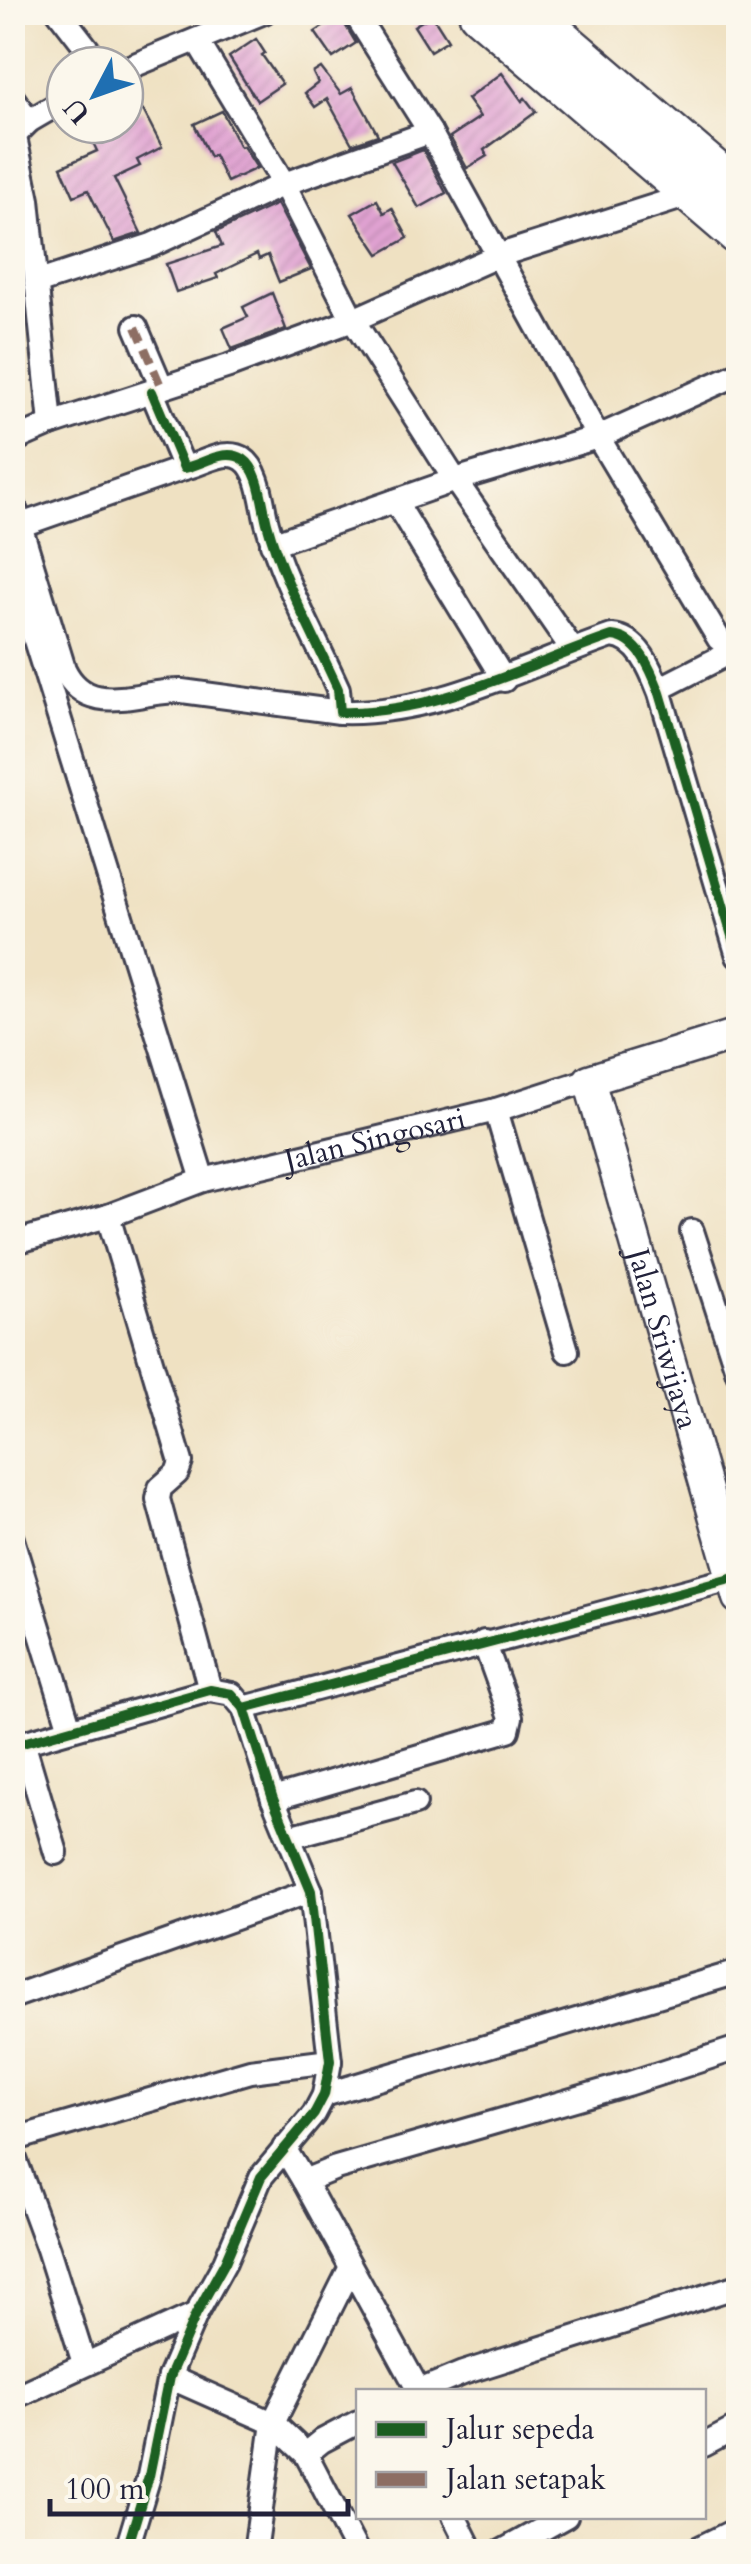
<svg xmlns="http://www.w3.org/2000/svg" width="751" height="2564" viewBox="0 0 751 2564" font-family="Cardo,serif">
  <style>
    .building { fill: url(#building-hatch) }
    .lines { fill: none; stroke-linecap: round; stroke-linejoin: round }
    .minor-casing { stroke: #413f4f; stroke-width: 28 }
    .tertiary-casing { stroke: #413f4f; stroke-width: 35 }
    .trunk-casing { stroke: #413f4f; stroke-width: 45 }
    .minor { stroke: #fff; stroke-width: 22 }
    .tertiary { stroke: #fff; stroke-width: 30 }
    .trunk { stroke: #fff; stroke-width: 40 }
    .quiet { stroke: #8d6e63; stroke-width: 8; stroke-dasharray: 15 8; stroke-linecap: butt }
    .cycleway-casing { stroke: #fbf7ec; stroke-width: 16 }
    .cycleway { stroke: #1b5e20; stroke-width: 10 }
    .labels { text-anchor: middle; stroke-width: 10; stroke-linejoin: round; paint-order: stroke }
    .street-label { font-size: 30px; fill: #22223b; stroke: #fbf7ec }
  </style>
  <defs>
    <pattern id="building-hatch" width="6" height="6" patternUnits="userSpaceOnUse" patternTransform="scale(2.5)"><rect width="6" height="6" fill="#e0a2d1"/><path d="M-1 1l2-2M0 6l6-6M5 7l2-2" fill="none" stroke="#c08bb4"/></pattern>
  </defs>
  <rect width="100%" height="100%" fill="#fbf7ec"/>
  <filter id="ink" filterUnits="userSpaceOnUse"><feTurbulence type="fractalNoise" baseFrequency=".01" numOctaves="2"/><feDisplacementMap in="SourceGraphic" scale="20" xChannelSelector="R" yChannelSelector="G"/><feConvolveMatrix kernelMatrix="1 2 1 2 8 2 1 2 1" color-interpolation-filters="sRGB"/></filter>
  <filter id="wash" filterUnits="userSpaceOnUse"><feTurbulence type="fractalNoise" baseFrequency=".0048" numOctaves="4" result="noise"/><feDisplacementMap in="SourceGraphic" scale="40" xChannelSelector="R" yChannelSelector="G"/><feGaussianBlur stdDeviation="2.25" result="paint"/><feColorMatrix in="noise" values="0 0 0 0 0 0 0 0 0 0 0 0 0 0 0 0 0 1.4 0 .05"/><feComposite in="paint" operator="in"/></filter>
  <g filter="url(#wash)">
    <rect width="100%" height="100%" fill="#efe1c2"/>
    <g id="blocks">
      <g class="building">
        <path d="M 432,15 L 448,40 L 430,51 L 414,26 Z"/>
        <path d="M 340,16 L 356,43 L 333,58 L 315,32 Z"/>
        <path d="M 256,39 L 265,53 L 262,55 L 282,84 L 257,101 L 229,57 Z"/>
        <path d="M 321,68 L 341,94 L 352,88 L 378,135 L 352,144 L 327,99 L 315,107 L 305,93 L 318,83 L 313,73 Z"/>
        <path d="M 502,73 L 522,101 L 525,98 L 536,112 L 484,150 L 487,156 L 467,168 L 450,137 L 480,117 L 467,99 Z"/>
        <path d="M 143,110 L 162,147 L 137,160 L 140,166 L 114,178 L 141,233 L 114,242 L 88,190 L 74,196 L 61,167 L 97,151 L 85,125 L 125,125 L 125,119 Z"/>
        <path d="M 222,111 L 240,147 L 243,146 L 257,168 L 227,182 L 214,155 L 210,157 L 194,124 Z"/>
        <path d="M 423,150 L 446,193 L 419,208 L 392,162 Z"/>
        <path d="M 377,200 L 384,213 L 392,208 L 408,238 L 379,254 L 352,214 Z"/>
        <path d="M 277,204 L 311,269 L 279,282 L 268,255 L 259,259 L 257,254 L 216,274 L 218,278 L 176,292 L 166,264 L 222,246 L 216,232 Z"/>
        <path d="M 272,293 L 286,329 L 232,349 L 223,328 L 248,317 L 243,307 Z"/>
      </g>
    </g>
  </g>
  <g filter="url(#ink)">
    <use href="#blocks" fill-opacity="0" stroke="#413f4f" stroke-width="2.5"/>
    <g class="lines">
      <defs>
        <g id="minor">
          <path d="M 59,12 L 100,65"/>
          <path d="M 354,12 L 430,132 L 598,437 L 719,639 L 733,651 L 738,651"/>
          <path d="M 198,42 L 284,184 L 353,320 L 455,480 L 572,649"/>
          <path d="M 125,69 L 264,12"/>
          <path d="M 12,97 L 29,121"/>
          <path d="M 15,137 L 28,200 L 51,424"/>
          <path d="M 12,138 L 29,121 L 65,100"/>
          <path d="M 36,283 L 152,245 L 284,184 L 430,132"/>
          <path d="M 136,327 L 162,388"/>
          <path d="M 152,392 L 184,468 C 202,465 225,447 243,459 C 260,470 262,504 267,523 C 282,580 314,635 338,689 L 340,712 C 436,715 524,666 612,636 C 639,638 651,670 660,693 L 738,956"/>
          <path d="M 12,441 L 51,424 L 229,366 L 353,320 L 497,256 L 692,194"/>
          <path d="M 12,499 L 64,669 C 88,719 138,690 182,691 L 340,712"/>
          <path d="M 395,501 L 504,680"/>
          <path d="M 21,525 L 184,468"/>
          <path d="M 272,544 L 455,480 L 598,437 L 738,374"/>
          <path d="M 12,566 L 203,1180"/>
          <path d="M 659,689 L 733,651"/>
          <path d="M 496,1110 L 567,1351"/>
          <path d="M 108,1216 L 181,1462 L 177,1473 L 160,1488 L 158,1499 L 210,1690"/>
          <path d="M 692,1231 L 738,1373"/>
          <path id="s1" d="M 12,1243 L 108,1216 L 203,1180 L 496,1110 L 589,1080"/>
          <path d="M 12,1539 L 70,1729"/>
          <path d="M 23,1742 L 56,1853"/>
          <path d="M 12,1746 L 210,1690 L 232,1694 L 244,1708 L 738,1577"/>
          <path d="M 273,1799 L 508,1730 L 511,1717 L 484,1642"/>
          <path d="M 289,1837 L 415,1803"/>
          <path d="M 12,1997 L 311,1891"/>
          <path d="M 324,2095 L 738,1972"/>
          <path d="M 12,2140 L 250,2071 L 330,2061"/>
          <path d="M 284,2148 L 304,2181 L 336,2168 L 627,2084 L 738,2048"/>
          <path d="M 12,2151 L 48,2249 L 84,2363"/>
          <path d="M 304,2181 L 419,2391"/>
          <path d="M 169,2377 L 273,2423 L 306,2454 L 322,2441 L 358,2422"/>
          <path d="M 417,2392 L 463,2373 L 738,2286"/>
          <path d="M 12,2398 L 196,2314"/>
          <path d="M 704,2445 L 738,2427"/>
          <path d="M 306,2454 L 357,2552"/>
          <path d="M 454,2516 L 472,2552"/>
          <path d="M 126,2552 L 149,2476 L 169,2377 L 196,2314 L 225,2262 L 261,2177 L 314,2114 L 324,2095 L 330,2061 L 311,1891 L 273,1799 L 244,1708"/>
          <path d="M 255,2552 L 273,2423 L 350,2269"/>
          <path d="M 501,2552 L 566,2516"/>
          <path d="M 691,2552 L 738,2529"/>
        </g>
        <g id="tertiary">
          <path id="s2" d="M 738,1034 L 589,1080 L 738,1598"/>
        </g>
        <g id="trunk">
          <path d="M 479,12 L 738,234"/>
          <path d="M 529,12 L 738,191"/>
        </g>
      </defs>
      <use href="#minor" class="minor-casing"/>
      <use href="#tertiary" class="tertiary-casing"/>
      <use href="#trunk" class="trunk-casing"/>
      <use href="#minor" class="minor"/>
      <use href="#tertiary" class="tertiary"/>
      <use href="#trunk" class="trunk"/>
      <path class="quiet" d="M 136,327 L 162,388"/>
      <defs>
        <g id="cycleway">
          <path d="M 152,392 L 184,468 C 202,465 225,447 243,459 C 260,470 262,504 267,523 C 282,580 314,635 338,689 L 340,712 C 436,715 524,666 612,636 C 639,638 651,670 660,693 L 738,956"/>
          <path d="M 12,1746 L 210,1690 L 232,1694 L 244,1708 L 738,1577"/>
          <path d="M 126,2552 L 149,2476 L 169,2377 L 196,2314 L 225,2262 L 261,2177 L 314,2114 L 324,2095 L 330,2061 L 311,1891 L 273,1799 L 244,1708"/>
        </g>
      </defs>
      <use href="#cycleway" class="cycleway-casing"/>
      <use href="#cycleway" class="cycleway"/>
    </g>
  </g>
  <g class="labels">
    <g class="street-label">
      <text dy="10" stroke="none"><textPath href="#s1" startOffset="378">Jalan Singosari</textPath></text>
      <text dy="10" stroke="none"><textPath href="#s2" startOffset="425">Jalan Sriwijaya</textPath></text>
    </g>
  </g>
  <rect width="751" height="2564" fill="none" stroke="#fbf7ec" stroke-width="50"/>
  <rect x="356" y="2389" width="350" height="130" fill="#fbf7ec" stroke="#a4a2a5" stroke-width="2.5"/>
  <rect x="376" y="2422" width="50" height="15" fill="#1b5e20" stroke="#a4a2a5" stroke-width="2.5"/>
  <text x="446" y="2439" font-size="30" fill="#22223b">Jalur sepeda</text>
  <rect x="376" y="2472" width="50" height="15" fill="#8d6e63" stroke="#a4a2a5" stroke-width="2.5"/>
  <text x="446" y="2489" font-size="30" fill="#22223b">Jalan setapak</text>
  <g transform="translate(95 95) rotate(229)"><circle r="48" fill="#fbf7ec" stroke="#a4a2a5" stroke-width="2.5"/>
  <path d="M0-8L18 38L0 25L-18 38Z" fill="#1f6fb2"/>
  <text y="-15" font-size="28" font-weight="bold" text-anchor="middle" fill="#22223b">U</text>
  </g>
  <path d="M50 2499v15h298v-15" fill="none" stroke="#22223b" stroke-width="5"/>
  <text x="65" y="2499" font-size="30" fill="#22223b" stroke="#fbf7ec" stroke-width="8" paint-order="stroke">100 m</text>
</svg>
